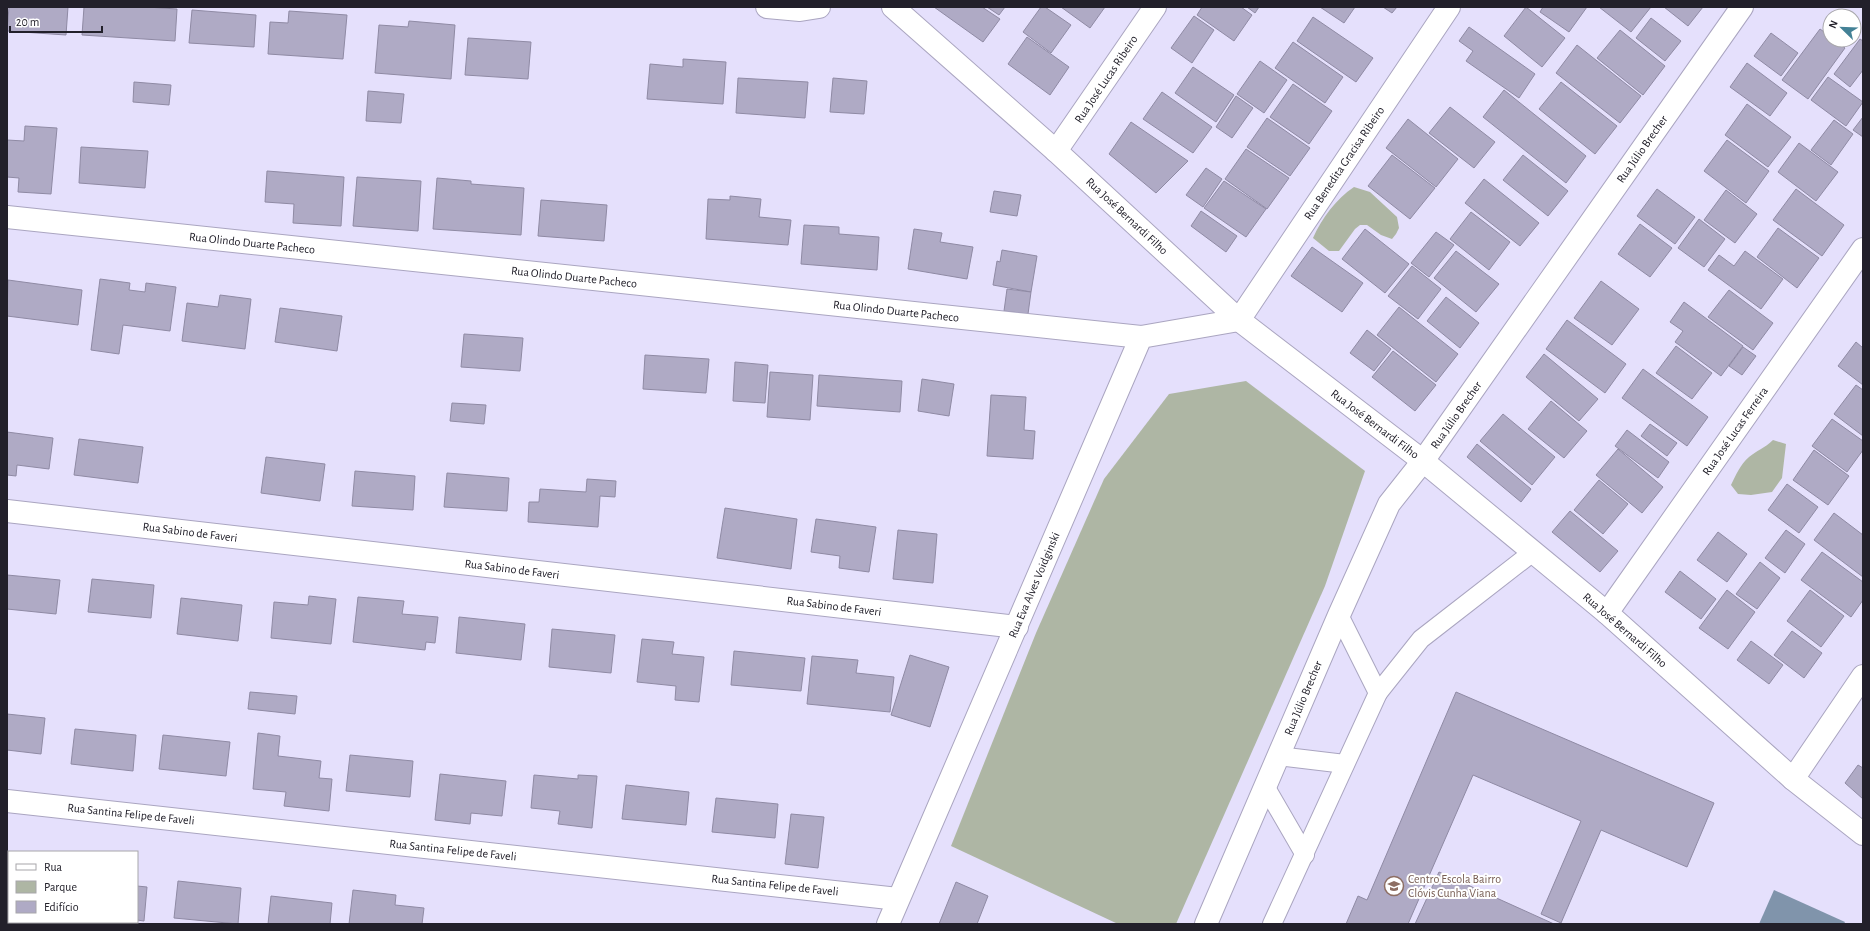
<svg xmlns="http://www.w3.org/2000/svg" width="1870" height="931" viewBox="0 0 1870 931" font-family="'Alegreya Sans',sans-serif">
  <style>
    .green { fill: #aeb6a4 }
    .water { fill: #8094ab }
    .building { fill: #afaac5; stroke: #8f8aa4 }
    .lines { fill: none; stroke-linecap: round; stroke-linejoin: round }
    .lane-casing { stroke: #aaa5c0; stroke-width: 20 }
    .street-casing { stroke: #aaa5c0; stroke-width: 24 }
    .lane { stroke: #fff; stroke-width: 18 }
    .street { stroke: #fff; stroke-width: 22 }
    .labels { text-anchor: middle; stroke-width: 4; stroke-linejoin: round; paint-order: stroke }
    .street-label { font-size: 12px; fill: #22202a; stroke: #fff }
    .education-label { font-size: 12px; fill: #785e54; stroke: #fff; text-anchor: start }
  </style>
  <rect width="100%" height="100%" fill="#e5e0fc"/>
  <g class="green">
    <path d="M 1354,187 L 1370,192 L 1397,217 L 1399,228 L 1396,234 L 1392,239 L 1381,235 L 1367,225 L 1360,225 L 1355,229 L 1339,251 L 1329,251 L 1313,238 C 1322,218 1336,199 1354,187 Z"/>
    <path d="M 1246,381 L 1365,471 L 1325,586 L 1176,924 L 1118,924 L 951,846 L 1036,633 L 1104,479 L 1169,394 Z"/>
    <path d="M 1773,440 L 1786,444 L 1782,478 L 1772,492 L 1751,495 L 1738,494 L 1731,485 C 1736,475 1740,465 1749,457 C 1756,451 1765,448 1773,440 Z"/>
  </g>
  <path class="water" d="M 1774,890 L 1845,922 L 1844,924 L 1759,924 Z"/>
  <g class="building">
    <path d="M 9,7 L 68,7 L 66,35 L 7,31 Z"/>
    <path d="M 84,7 L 147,7 L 177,9 L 175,41 L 82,35 Z"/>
    <path d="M 934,7 L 982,7 L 1000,19 L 983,42 Z"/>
    <path d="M 987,7 L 1005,7 L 999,15 Z"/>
    <path d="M 1041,7 L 1045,7 L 1071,25 L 1051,53 L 1023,32 Z"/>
    <path d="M 1061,7 L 1105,7 L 1090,28 Z"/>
    <path d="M 1202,7 L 1241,7 L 1252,15 L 1234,41 L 1197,15 Z"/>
    <path d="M 1247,7 L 1259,7 L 1255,13 Z"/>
    <path d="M 1320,7 L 1355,7 L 1344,23 Z"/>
    <path d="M 1383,7 L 1397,7 L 1392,13 Z"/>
    <path d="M 1526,7 L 1565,38 L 1542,67 L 1504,36 Z"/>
    <path d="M 1543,7 L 1587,7 L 1569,32 L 1540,12 Z"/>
    <path d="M 1599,7 L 1651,7 L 1631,32 Z"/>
    <path d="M 1664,7 L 1703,7 L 1688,26 Z"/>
    <path d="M 192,10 L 256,15 L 254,47 L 189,43 Z"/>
    <path d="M 289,11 L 347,15 L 343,59 L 268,54 L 270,22 L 288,23 Z"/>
    <path d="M 1194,16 L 1214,30 L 1192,63 L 1171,48 Z"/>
    <path d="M 1313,17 L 1373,58 L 1356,82 L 1297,41 Z"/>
    <path d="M 1651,18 L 1681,41 L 1665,61 L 1636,38 Z"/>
    <path d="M 409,21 L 455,25 L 451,79 L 375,73 L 379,25 L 408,27 Z"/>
    <path d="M 1469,27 L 1535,74 L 1519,98 L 1466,61 L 1473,51 L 1459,41 Z"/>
    <path d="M 1820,29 L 1830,36 L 1830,40 L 1835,40 L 1845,48 L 1808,99 L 1782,80 Z"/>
    <path d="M 1620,30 L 1665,66 L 1643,95 L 1597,58 Z"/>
    <path d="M 1771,33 L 1798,53 L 1781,76 L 1754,56 Z"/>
    <path d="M 1027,37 L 1069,67 L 1050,95 L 1008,64 Z"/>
    <path d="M 468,38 L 531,42 L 528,79 L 465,75 Z"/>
    <path d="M 1860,39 L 1863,41 L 1863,70 L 1850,87 L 1834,74 Z"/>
    <path d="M 1293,42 L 1343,77 L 1325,103 L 1275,68 Z"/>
    <path d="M 1577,45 L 1641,96 L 1620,123 L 1556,73 Z"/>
    <path d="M 683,59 L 726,62 L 723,104 L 647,99 L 650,64 L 683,67 Z"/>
    <path d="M 1260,61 L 1287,80 L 1264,113 L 1237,94 Z"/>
    <path d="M 1747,63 L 1787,93 L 1770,116 L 1730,87 Z"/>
    <path d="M 1193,67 L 1234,95 L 1216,122 L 1175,93 Z"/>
    <path d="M 1828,77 L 1863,102 L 1846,126 L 1811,100 Z"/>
    <path d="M 738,78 L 808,82 L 805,118 L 736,113 Z"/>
    <path d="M 833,78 L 867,81 L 864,114 L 830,112 Z"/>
    <path d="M 134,82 L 171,85 L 169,105 L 133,102 Z"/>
    <path d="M 1561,82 L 1617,126 L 1595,154 L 1539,109 Z"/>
    <path d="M 1293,84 L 1332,111 L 1309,144 L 1270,117 Z"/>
    <path d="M 1504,90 L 1586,156 L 1566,183 L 1483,117 Z"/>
    <path d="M 368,91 L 404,94 L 401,123 L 366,121 Z"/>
    <path d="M 1162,92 L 1212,127 L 1193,153 L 1143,119 Z"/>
    <path d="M 1236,96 L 1253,108 L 1232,138 L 1216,127 Z"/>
    <path d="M 1747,104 L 1791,137 L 1768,167 L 1725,135 Z"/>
    <path d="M 1450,107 L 1495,142 L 1474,168 L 1429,133 Z"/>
    <path d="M 1863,117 L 1863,137 L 1853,130 Z"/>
    <path d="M 1267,118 L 1310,148 L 1290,176 L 1247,147 Z"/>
    <path d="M 1408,119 L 1458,159 L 1436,187 L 1386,148 Z"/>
    <path d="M 1834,120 L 1853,134 L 1831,165 L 1811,150 Z"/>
    <path d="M 1131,122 L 1188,161 L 1156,193 L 1109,154 Z"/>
    <path d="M 25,126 L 57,128 L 51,194 L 18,192 L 19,178 L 7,177 L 7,140 L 24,141 Z"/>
    <path d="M 1727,140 L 1769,171 L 1746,203 L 1704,171 Z"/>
    <path d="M 1799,143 L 1838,172 L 1816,201 L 1778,172 Z"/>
    <path d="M 81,147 L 148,151 L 145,188 L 79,183 Z"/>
    <path d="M 1246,149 L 1289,178 L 1267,209 L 1225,179 Z"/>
    <path d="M 1392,155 L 1435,188 L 1410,219 L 1368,186 Z"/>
    <path d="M 1523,155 L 1568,191 L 1548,216 L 1503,180 Z"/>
    <path d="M 1206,168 L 1222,179 L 1203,207 L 1186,195 Z"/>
    <path d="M 267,171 L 344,177 L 341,226 L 293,223 L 294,204 L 265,202 Z"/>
    <path d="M 357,177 L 421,181 L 418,231 L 353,226 Z"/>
    <path d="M 437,178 L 471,181 L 471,184 L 524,188 L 521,235 L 433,229 Z"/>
    <path d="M 1484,179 L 1539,223 L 1520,246 L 1465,203 Z"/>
    <path d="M 1224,181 L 1266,209 L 1246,237 L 1204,208 Z"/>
    <path d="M 1657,189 L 1695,217 L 1675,244 L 1637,216 Z"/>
    <path d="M 1796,189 L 1844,225 L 1822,256 L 1773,220 Z"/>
    <path d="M 1726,190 L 1757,214 L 1735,243 L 1704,220 Z"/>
    <path d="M 994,191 L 1021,195 L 1017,216 L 990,212 Z"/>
    <path d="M 730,196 L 761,199 L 759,217 L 791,220 L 788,245 L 706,239 L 708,199 L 730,200 Z"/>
    <path d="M 541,200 L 607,205 L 604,241 L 538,236 Z"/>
    <path d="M 1201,211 L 1237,236 L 1226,252 L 1191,226 Z"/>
    <path d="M 1471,212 L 1510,242 L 1489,270 L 1450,239 Z"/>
    <path d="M 1699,219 L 1725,239 L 1704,267 L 1678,248 Z"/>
    <path d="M 1640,224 L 1672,248 L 1650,277 L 1618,254 Z"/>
    <path d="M 804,225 L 839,227 L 839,234 L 879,237 L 877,270 L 801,264 Z"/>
    <path d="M 1778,228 L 1819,258 L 1797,288 L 1757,257 Z"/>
    <path d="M 914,229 L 942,233 L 940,242 L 973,247 L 967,279 L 908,269 Z"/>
    <path d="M 1365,229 L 1409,264 L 1385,293 L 1342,259 Z"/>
    <path d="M 1436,232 L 1454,245 L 1429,277 L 1411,263 Z"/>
    <path d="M 1312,247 L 1363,283 L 1342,312 L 1291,276 Z"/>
    <path d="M 1002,250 L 1037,256 L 1031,292 L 993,285 L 997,261 L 1000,262 Z"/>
    <path d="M 1456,251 L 1499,284 L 1476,312 L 1434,278 Z"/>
    <path d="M 1745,251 L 1783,279 L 1761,309 L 1708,270 L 1719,255 L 1734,266 Z"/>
    <path d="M 1412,266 L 1441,289 L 1418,319 L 1388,296 Z"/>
    <path d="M 100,279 L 130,283 L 129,290 L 145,292 L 146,283 L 176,287 L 170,331 L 123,325 L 119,354 L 91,350 Z"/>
    <path d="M 8,280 L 82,290 L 78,325 L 7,316 Z"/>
    <path d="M 1601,281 L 1639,309 L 1612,345 L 1574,318 Z"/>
    <path d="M 1007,289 L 1031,292 L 1028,314 L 1004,311 Z"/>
    <path d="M 1729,290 L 1773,323 L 1753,350 L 1708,317 Z"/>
    <path d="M 220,295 L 251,299 L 245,349 L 182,341 L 187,303 L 218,307 Z"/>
    <path d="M 1446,297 L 1479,323 L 1460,348 L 1427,321 Z"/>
    <path d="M 1684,302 L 1743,346 L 1721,376 L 1675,342 L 1683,331 L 1670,322 Z"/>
    <path d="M 1399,307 L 1458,354 L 1436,382 L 1377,335 Z"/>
    <path d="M 280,308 L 342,316 L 337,351 L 275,342 Z"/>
    <path d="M 1567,320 L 1626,364 L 1605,393 L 1546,349 Z"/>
    <path d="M 1367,330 L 1391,349 L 1374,371 L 1350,353 Z"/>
    <path d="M 464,334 L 523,338 L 520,371 L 461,367 Z"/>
    <path d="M 1856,342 L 1863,348 L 1863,385 L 1838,366 Z"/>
    <path d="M 1676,346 L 1712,373 L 1692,399 L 1656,373 Z"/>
    <path d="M 1743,347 L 1756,356 L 1742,375 L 1729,366 Z"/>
    <path d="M 1393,351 L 1436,385 L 1415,411 L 1372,377 Z"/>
    <path d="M 1544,354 L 1598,399 L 1579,421 L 1526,377 Z"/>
    <path d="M 645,355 L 709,359 L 706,393 L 643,389 Z"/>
    <path d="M 735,362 L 768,365 L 765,403 L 733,401 Z"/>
    <path d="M 1643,369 L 1708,417 L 1687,446 L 1622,398 Z"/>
    <path d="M 770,372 L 813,375 L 810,420 L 767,417 Z"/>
    <path d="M 819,375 L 902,381 L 900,412 L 817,406 Z"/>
    <path d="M 922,379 L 954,384 L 949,416 L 918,411 Z"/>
    <path d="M 1856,385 L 1863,390 L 1863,436 L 1834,414 Z"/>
    <path d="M 991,395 L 1026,397 L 1024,430 L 1035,431 L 1033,459 L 987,456 Z"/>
    <path d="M 1551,401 L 1587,431 L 1564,458 L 1528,429 Z"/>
    <path d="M 452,403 L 486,405 L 484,424 L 450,421 Z"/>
    <path d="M 1503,414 L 1555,457 L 1532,485 L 1480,441 Z"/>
    <path d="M 1832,419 L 1863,441 L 1863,450 L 1847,472 L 1812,446 Z"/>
    <path d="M 1650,424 L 1677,443 L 1667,456 L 1641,436 Z"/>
    <path d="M 1627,430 L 1669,462 L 1658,478 L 1615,446 Z"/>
    <path d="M 7,432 L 53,438 L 49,469 L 17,465 L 16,476 L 7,475 Z"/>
    <path d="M 79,439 L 143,447 L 138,483 L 74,475 Z"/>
    <path d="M 1477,444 L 1531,489 L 1521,502 L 1467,457 Z"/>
    <path d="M 1618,449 L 1663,487 L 1642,513 L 1596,475 Z"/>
    <path d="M 1814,450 L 1849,476 L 1828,505 L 1793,480 Z"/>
    <path d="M 266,457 L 325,464 L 320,501 L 261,493 Z"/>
    <path d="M 355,471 L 415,476 L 413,510 L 352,506 Z"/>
    <path d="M 447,473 L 509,478 L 507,511 L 444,507 Z"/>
    <path d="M 587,479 L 616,481 L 615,497 L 600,496 L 598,527 L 528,522 L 529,502 L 539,502 L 540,489 L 586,492 Z"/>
    <path d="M 1599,480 L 1628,504 L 1603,534 L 1574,510 Z"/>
    <path d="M 1787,484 L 1818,507 L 1799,533 L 1768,510 Z"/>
    <path d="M 725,508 L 797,519 L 791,569 L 717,558 Z"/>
    <path d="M 1570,511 L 1618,551 L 1600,572 L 1552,532 Z"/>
    <path d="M 1834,513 L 1863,535 L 1863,577 L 1814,540 Z"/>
    <path d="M 816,519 L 876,527 L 869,572 L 839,568 L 840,556 L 811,552 Z"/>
    <path d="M 898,530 L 937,534 L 933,583 L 893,579 Z"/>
    <path d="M 1786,530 L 1805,544 L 1785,573 L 1765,558 Z"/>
    <path d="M 1718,532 L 1747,554 L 1727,582 L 1697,560 Z"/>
    <path d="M 1822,552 L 1863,582 L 1863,600 L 1851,617 L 1801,580 Z"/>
    <path d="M 1760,562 L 1780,578 L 1757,609 L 1736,594 Z"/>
    <path d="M 1680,571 L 1716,599 L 1701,619 L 1665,592 Z"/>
    <path d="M 7,575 L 60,580 L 56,614 L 7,609 Z"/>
    <path d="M 92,579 L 154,585 L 151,618 L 88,612 Z"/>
    <path d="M 1727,590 L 1755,612 L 1728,649 L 1699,628 Z"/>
    <path d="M 1810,590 L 1844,616 L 1821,647 L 1787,621 Z"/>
    <path d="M 309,596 L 336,599 L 331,644 L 271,638 L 274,602 L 308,605 Z"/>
    <path d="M 358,597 L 404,601 L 402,614 L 438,617 L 435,643 L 426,642 L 425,650 L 353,642 Z"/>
    <path d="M 181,598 L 242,605 L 238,641 L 177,634 Z"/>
    <path d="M 459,617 L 525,624 L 521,660 L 456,653 Z"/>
    <path d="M 552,629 L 615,635 L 611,673 L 549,667 Z"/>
    <path d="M 1792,631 L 1822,653 L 1804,678 L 1774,655 Z"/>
    <path d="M 642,639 L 674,642 L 672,654 L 704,657 L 699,702 L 675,700 L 676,686 L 637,682 Z"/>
    <path d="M 1751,641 L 1783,665 L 1769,684 L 1737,660 Z"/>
    <path d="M 734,651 L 805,658 L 801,691 L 731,685 Z"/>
    <path d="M 910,655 L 949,667 L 930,727 L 891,715 Z"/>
    <path d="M 812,656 L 858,660 L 856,673 L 894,677 L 890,712 L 807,704 Z"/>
    <path d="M 250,692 L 297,696 L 295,714 L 248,709 Z"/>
    <path d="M 1456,692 L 1714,803 L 1687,867 L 1601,830 L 1561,923 L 1541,914 L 1581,821 L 1473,775 L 1408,924 L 1346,924 L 1358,896 L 1367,900 Z"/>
    <path d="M 7,714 L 45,718 L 41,754 L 7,750 Z"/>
    <path d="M 75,729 L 136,735 L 133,771 L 71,764 Z"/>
    <path d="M 258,733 L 280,736 L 278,756 L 321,761 L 319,778 L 332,779 L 329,811 L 284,806 L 286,792 L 253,789 Z"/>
    <path d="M 163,735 L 230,742 L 226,776 L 159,769 Z"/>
    <path d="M 350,755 L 413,761 L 410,797 L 346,791 Z"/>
    <path d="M 1858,765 L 1863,768 L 1863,799 L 1845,783 Z"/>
    <path d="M 440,774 L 506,781 L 502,816 L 471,813 L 470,824 L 435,820 Z"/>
    <path d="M 534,775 L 578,779 L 578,775 L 597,776 L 592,828 L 558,824 L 560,811 L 531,808 Z"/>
    <path d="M 626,785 L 689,792 L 686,825 L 622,819 Z"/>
    <path d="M 716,798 L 778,804 L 775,838 L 712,832 Z"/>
    <path d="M 791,814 L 824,817 L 818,868 L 785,864 Z"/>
    <path d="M 7,865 L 9,866 L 9,896 L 7,896 Z"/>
    <path d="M 1439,872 L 1554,924 L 1415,924 Z"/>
    <path d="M 178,881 L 241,888 L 238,924 L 174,918 Z"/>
    <path d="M 956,882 L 988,896 L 977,924 L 939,924 Z"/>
    <path d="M 137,886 L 147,887 L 144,921 L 137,920 Z"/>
    <path d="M 353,890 L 396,895 L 395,905 L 424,908 L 422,924 L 349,924 Z"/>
    <path d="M 271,896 L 332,903 L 330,924 L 268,924 Z"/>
  </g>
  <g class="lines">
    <defs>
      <g id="lane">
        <path d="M 1378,693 L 1421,639 L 1533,552"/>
        <path d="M 1278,756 L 1345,764"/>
        <path d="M 1265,786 L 1305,855"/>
        <path d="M 1272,924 L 1378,693 L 1339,615"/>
      </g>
      <g id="street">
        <path d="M 767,7 L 800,10 L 819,7"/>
        <path d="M 893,7 L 1056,151 L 1239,320 L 1423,461 L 1607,613 L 1793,779 L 1863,834"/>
        <path d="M 1056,151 L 1155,7"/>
        <path d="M 7,217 L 1141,337"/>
        <path d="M 7,511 L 1017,627"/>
        <path d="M 1607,613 L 1863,249"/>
        <path d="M 1793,779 L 1863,676"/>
        <path d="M 7,801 L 898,899"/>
        <path d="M 888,924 L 1141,337 L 1239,320 L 1449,7"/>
        <path d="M 1206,924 L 1339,615 L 1389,504 L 1423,461 L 1742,7"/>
      </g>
    </defs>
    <use href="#lane" class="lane-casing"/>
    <use href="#street" class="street-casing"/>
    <use href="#lane" class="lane"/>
    <use href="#street" class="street"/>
  </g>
  <defs>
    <symbol id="school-ring" viewBox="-11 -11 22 22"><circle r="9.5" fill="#fff" stroke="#8d6e63" stroke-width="1.5"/><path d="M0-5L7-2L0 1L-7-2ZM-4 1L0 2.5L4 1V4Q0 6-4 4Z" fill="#8d6e63"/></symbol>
  </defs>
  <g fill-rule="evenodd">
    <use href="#school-ring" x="1383" y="875" width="22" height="22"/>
  </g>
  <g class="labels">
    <g class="street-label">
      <text transform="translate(1106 79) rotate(-56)" y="4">Rua José Lucas Ribeiro</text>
      <text transform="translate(1642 149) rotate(-55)" y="4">Rua Júlio Brecher</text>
      <text transform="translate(1344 163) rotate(-56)" y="4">Rua Benedita Gracisa Ribeiro</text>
      <text transform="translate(1127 216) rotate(43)" y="4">Rua José Bernardi Filho</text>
      <text transform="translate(252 243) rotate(6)" y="4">Rua Olindo Duarte Pacheco</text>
      <text transform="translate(574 277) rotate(6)" y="4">Rua Olindo Duarte Pacheco</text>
      <text transform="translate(896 311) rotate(6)" y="4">Rua Olindo Duarte Pacheco</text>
      <text transform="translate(1456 415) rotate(-55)" y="4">Rua Júlio Brecher</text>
      <text transform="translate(1375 424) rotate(37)" y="4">Rua José Bernardi Filho</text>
      <text transform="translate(1735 431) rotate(-55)" y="4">Rua José Lucas Ferreira</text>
      <text transform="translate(190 532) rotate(7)" y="4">Rua Sabino de Faveri</text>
      <text transform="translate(512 569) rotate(7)" y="4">Rua Sabino de Faveri</text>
      <text transform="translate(1034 585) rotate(-67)" y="4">Rua Eva Alves Voidginski</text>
      <text transform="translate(834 606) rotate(7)" y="4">Rua Sabino de Faveri</text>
      <text transform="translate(1625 630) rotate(41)" y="4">Rua José Bernardi Filho</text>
      <text transform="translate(1303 698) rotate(-67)" y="4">Rua Júlio Brecher</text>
      <text transform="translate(131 814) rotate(6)" y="4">Rua Santina Felipe de Faveli</text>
      <text transform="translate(453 850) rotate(6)" y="4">Rua Santina Felipe de Faveli</text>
      <text transform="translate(775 885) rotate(6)" y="4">Rua Santina Felipe de Faveli</text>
    </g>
    <g class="education-label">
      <text x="1408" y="883">Centro Escola Bairro<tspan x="1408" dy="14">Clóvis Cunha Viana</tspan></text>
    </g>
  </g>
  <rect width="1870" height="931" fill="none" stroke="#22202a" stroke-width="16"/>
  <rect x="8" y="851" width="130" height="72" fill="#ffffff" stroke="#a7a6aa"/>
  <rect x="16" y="864" width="20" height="6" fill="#ffffff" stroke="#a7a6aa"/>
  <text x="44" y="871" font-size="12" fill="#22202a">Rua</text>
  <rect x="16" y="881" width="20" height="12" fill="#aeb6a4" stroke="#a7a6aa"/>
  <text x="44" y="891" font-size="12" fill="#22202a">Parque</text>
  <rect x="16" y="901" width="20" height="12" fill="#afaac5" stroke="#a7a6aa"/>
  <text x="44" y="911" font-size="12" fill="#22202a">Edifício</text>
  <g transform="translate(1842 28) rotate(293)"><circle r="19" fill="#ffffff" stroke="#a7a6aa"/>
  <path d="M0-3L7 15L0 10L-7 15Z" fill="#438196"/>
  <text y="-6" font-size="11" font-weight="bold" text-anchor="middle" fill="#22202a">N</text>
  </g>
  <path d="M10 26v6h92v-6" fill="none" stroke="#22202a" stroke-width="2"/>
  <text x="16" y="26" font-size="12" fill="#22202a" stroke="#ffffff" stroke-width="3" paint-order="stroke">20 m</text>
</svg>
